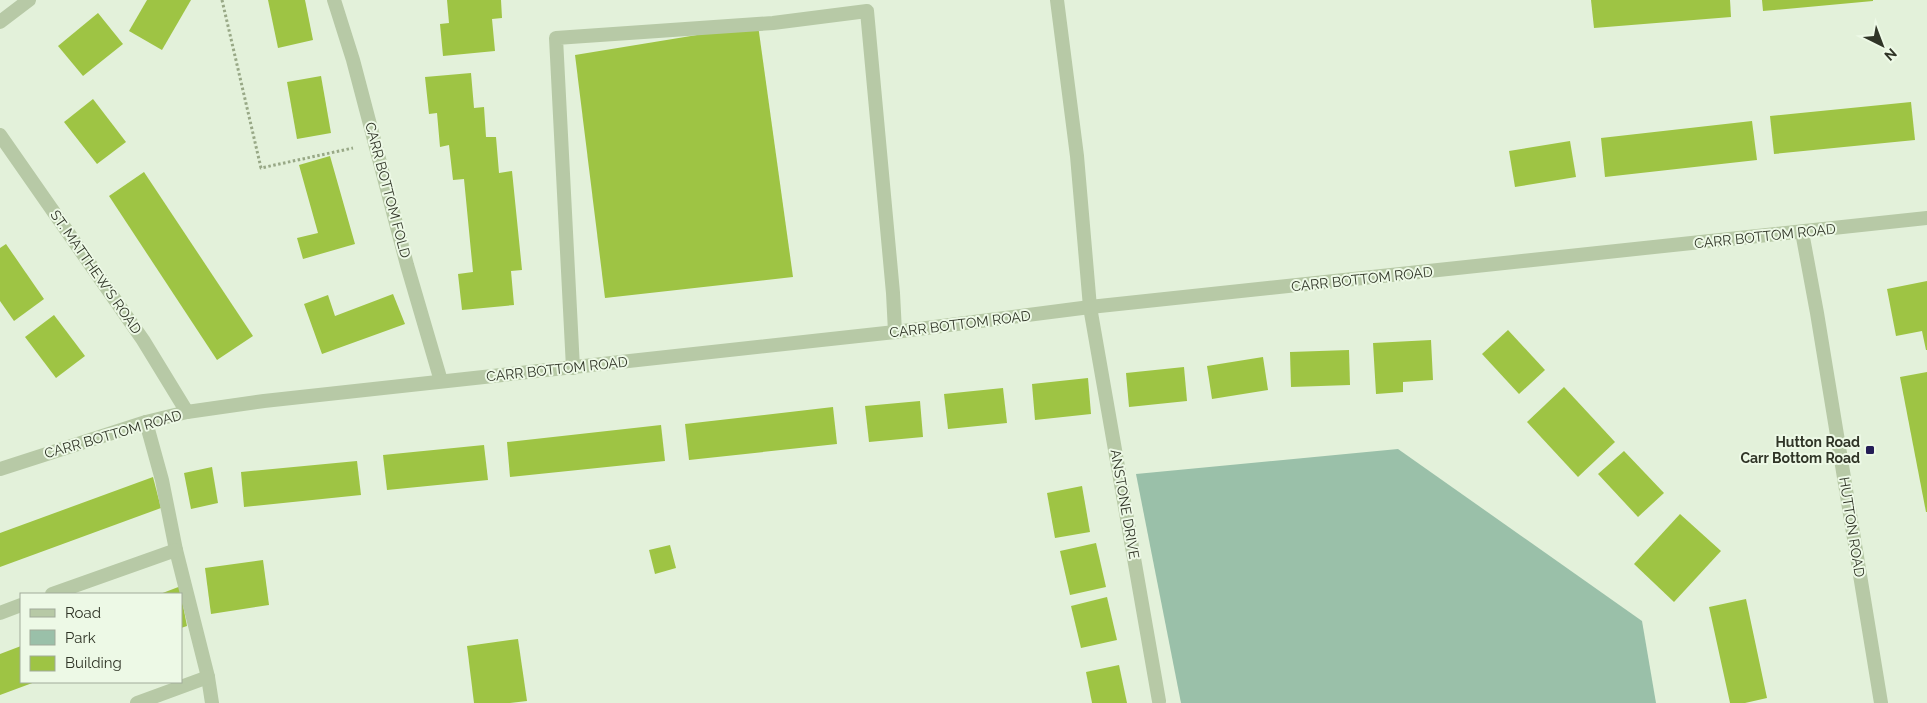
<svg xmlns="http://www.w3.org/2000/svg" width="1927" height="703" viewBox="0 0 1927 703" font-family="Raleway,sans-serif">
  <style>
    .green { fill: #9ac0a9 }
    .building { fill: #9ec444 }
    .lines { fill: none; stroke-linecap: round; stroke-linejoin: round }
    .path { stroke: #98a886; stroke-width: 3; stroke-dasharray: 2.5 2.5; stroke-linecap: butt }
    .service { stroke: #b7c9a6; stroke-width: 14 }
    .minor { stroke: #b7c9a6; stroke-width: 14 }
    .poi-dot { fill: #241d56; stroke: #edf9e6; stroke-width: 2 }
    .labels { text-anchor: middle; stroke-width: 4; stroke-linejoin: round; paint-order: stroke }
    .street-label { font-size: 14px; fill: #303527; stroke: #edf9e6 }
    .poi-label { font-size: 14px; font-weight: bold; fill: #303527; stroke: #edf9e6; text-anchor: end }
  </style>
  <rect width="100%" height="100%" fill="#e3f1da"/>
  <path class="green" d="M 1398,449 L 1642,621 L 1656,703 L 1181,703 L 1136,474 Z"/>
  <g class="building">
    <path d="M 147,0 L 191,0 L 162,50 L 129,31 Z"/>
    <path d="M 268,0 L 305,0 L 313,40 L 278,48 Z"/>
    <path d="M 447,0 L 501,0 L 502,18 L 492,19 L 495,51 L 443,56 L 440,24 L 449,23 Z"/>
    <path d="M 1591,0 L 1730,0 L 1731,17 L 1594,28 Z"/>
    <path d="M 1762,0 L 1873,0 L 1873,1 L 1763,11 Z"/>
    <path d="M 98,13 L 123,44 L 83,76 L 58,46 Z"/>
    <path d="M 758,25 L 793,277 L 605,298 L 575,55 Z"/>
    <path d="M 471,73 L 474,108 L 484,107 L 486,137 L 496,137 L 499,173 L 512,171 L 522,270 L 511,271 L 514,305 L 462,310 L 458,274 L 473,272 L 464,179 L 453,180 L 449,145 L 440,147 L 437,113 L 429,114 L 425,77 Z"/>
    <path d="M 321,76 L 331,133 L 297,139 L 287,82 Z"/>
    <path d="M 93,99 L 126,142 L 97,164 L 64,122 Z"/>
    <path d="M 1911,102 L 1915,140 L 1774,154 L 1770,116 Z"/>
    <path d="M 1752,121 L 1757,160 L 1605,177 L 1601,138 Z"/>
    <path d="M 1570,141 L 1576,177 L 1515,187 L 1509,151 Z"/>
    <path d="M 330,156 L 355,244 L 303,259 L 297,238 L 318,233 L 299,165 Z"/>
    <path d="M 144,172 L 253,336 L 217,360 L 109,196 Z"/>
    <path d="M 6,244 L 44,299 L 14,321 L 0,301 L 0,248 Z"/>
    <path d="M 1927,281 L 1927,350 L 1926,350 L 1922,331 L 1896,336 L 1887,289 Z"/>
    <path d="M 393,294 L 405,324 L 322,354 L 304,304 L 328,295 L 335,316 Z"/>
    <path d="M 54,315 L 85,356 L 56,378 L 25,337 Z"/>
    <path d="M 1508,330 L 1545,370 L 1519,394 L 1482,354 Z"/>
    <path d="M 1431,340 L 1433,380 L 1403,382 L 1403,392 L 1376,394 L 1373,343 Z"/>
    <path d="M 1349,350 L 1350,385 L 1291,387 L 1290,352 Z"/>
    <path d="M 1263,357 L 1268,390 L 1212,399 L 1207,366 Z"/>
    <path d="M 1184,367 L 1187,401 L 1129,407 L 1126,373 Z"/>
    <path d="M 1927,372 L 1927,512 L 1926,512 L 1900,377 Z"/>
    <path d="M 1088,378 L 1091,414 L 1035,420 L 1032,384 Z"/>
    <path d="M 1564,387 L 1615,442 L 1578,477 L 1527,422 Z"/>
    <path d="M 1003,388 L 1007,423 L 948,429 L 944,394 Z"/>
    <path d="M 920,401 L 923,437 L 869,442 L 865,406 Z"/>
    <path d="M 833,407 L 837,444 L 689,460 L 685,424 Z"/>
    <path d="M 661,425 L 665,461 L 510,477 L 507,442 Z"/>
    <path d="M 484,445 L 488,480 L 387,490 L 383,455 Z"/>
    <path d="M 1624,451 L 1664,493 L 1638,517 L 1598,474 Z"/>
    <path d="M 357,461 L 361,495 L 244,507 L 241,472 Z"/>
    <path d="M 212,467 L 218,503 L 191,509 L 184,473 Z"/>
    <path d="M 153,477 L 161,508 L 0,567 L 0,533 Z"/>
    <path d="M 1082,486 L 1090,532 L 1055,538 L 1047,493 Z"/>
    <path d="M 1680,514 L 1721,551 L 1674,602 L 1634,564 Z"/>
    <path d="M 1096,543 L 1106,587 L 1070,595 L 1060,551 Z"/>
    <path d="M 670,545 L 676,568 L 655,574 L 649,550 Z"/>
    <path d="M 263,560 L 269,605 L 211,614 L 205,568 Z"/>
    <path d="M 181,586 L 182,594 L 160,594 Z"/>
    <path d="M 181,595 L 187,626 L 181,628 Z"/>
    <path d="M 1107,597 L 1117,640 L 1081,648 L 1071,606 Z"/>
    <path d="M 1746,599 L 1767,698 L 1745,703 L 1730,703 L 1709,607 Z"/>
    <path d="M 518,639 L 527,701 L 510,703 L 474,703 L 467,646 Z"/>
    <path d="M 21,646 L 21,682 L 35,682 L 0,695 L 0,654 Z"/>
    <path d="M 1119,665 L 1127,703 L 1092,703 L 1086,672 Z"/>
  </g>
  <g class="lines">
    <path class="path" d="M 222,0 L 261,168 L 353,148"/>
    <g class="service">
      <path d="M 1057,0 L 1077,156 L 1090,307"/>
      <path d="M 573,368 L 556,38 L 773,23 L 867,11 L 893,293 L 895,332"/>
      <path d="M 146,422 L 162,480 L 176,550 L 208,677 L 212,703"/>
      <path d="M 52,594 L 176,550"/>
      <path d="M 0,613 L 21,605"/>
    </g>
    <g class="minor">
      <path d="M 334,0 L 353,60 L 407,265 L 441,381"/>
      <path d="M 0,22 L 29,0"/>
      <path d="M 0,135 L 143,340 L 187,412"/>
      <path d="M 1802,232 L 1817,313 L 1881,703"/>
      <path d="M 1090,307 L 1159,701"/>
      <path d="M 0,469 L 146,422 L 187,412 L 264,401 L 895,332 L 1090,307 L 1927,218"/>
      <path d="M 137,703 L 208,677"/>
    </g>
  </g>
  <rect class="poi-dot" x="1865" y="445" width="10" height="10" rx="2.5"/>
  <g class="labels">
    <g class="street-label">
      <text transform="translate(388 190) rotate(75)" y="5">CARR BOTTOM FOLD</text>
      <text transform="translate(1765 236) rotate(-6)" y="5">CARR BOTTOM ROAD</text>
      <text transform="translate(96 272) rotate(55)" y="5">ST. MATTHEW'S ROAD</text>
      <text transform="translate(1362 279) rotate(-6)" y="5">CARR BOTTOM ROAD</text>
      <text transform="translate(960 324) rotate(-7)" y="5">CARR BOTTOM ROAD</text>
      <text transform="translate(557 369) rotate(-6)" y="5">CARR BOTTOM ROAD</text>
      <text transform="translate(113 434) rotate(-16)" y="5">CARR BOTTOM ROAD</text>
      <text transform="translate(1125 504) rotate(80)" y="5">ANSTONE DRIVE</text>
      <text transform="translate(1852 527) rotate(81)" y="5">HUTTON ROAD</text>
    </g>
    <g class="poi-label">
      <text x="1860" y="447">Hutton Road<tspan x="1860" dy="16">Carr Bottom Road</tspan></text>
    </g>
  </g>
  <rect x="20" y="593" width="162" height="90" fill="#edf9e6" stroke="#a1ab9a"/>
  <rect x="30" y="609" width="25" height="8" fill="#b7c9a6" stroke="#a1ab9a"/>
  <text x="65" y="618" font-size="15" fill="#303527">Road</text>
  <rect x="30" y="630" width="25" height="15" fill="#9ac0a9" stroke="#a1ab9a"/>
  <text x="65" y="643" font-size="15" fill="#303527">Park</text>
  <rect x="30" y="656" width="25" height="15" fill="#9ec444" stroke="#a1ab9a"/>
  <text x="65" y="668" font-size="15" fill="#303527">Building</text>
  <g transform="translate(1882 45) rotate(138)" stroke="#edf9e6" stroke-width="4" paint-order="stroke">
  <path d="M0-4L9 19L0 12L-9 19Z" fill="#303527"/>
  <text y="-8" font-size="14" font-weight="bold" text-anchor="middle" fill="#303527">N</text>
  </g>
</svg>
